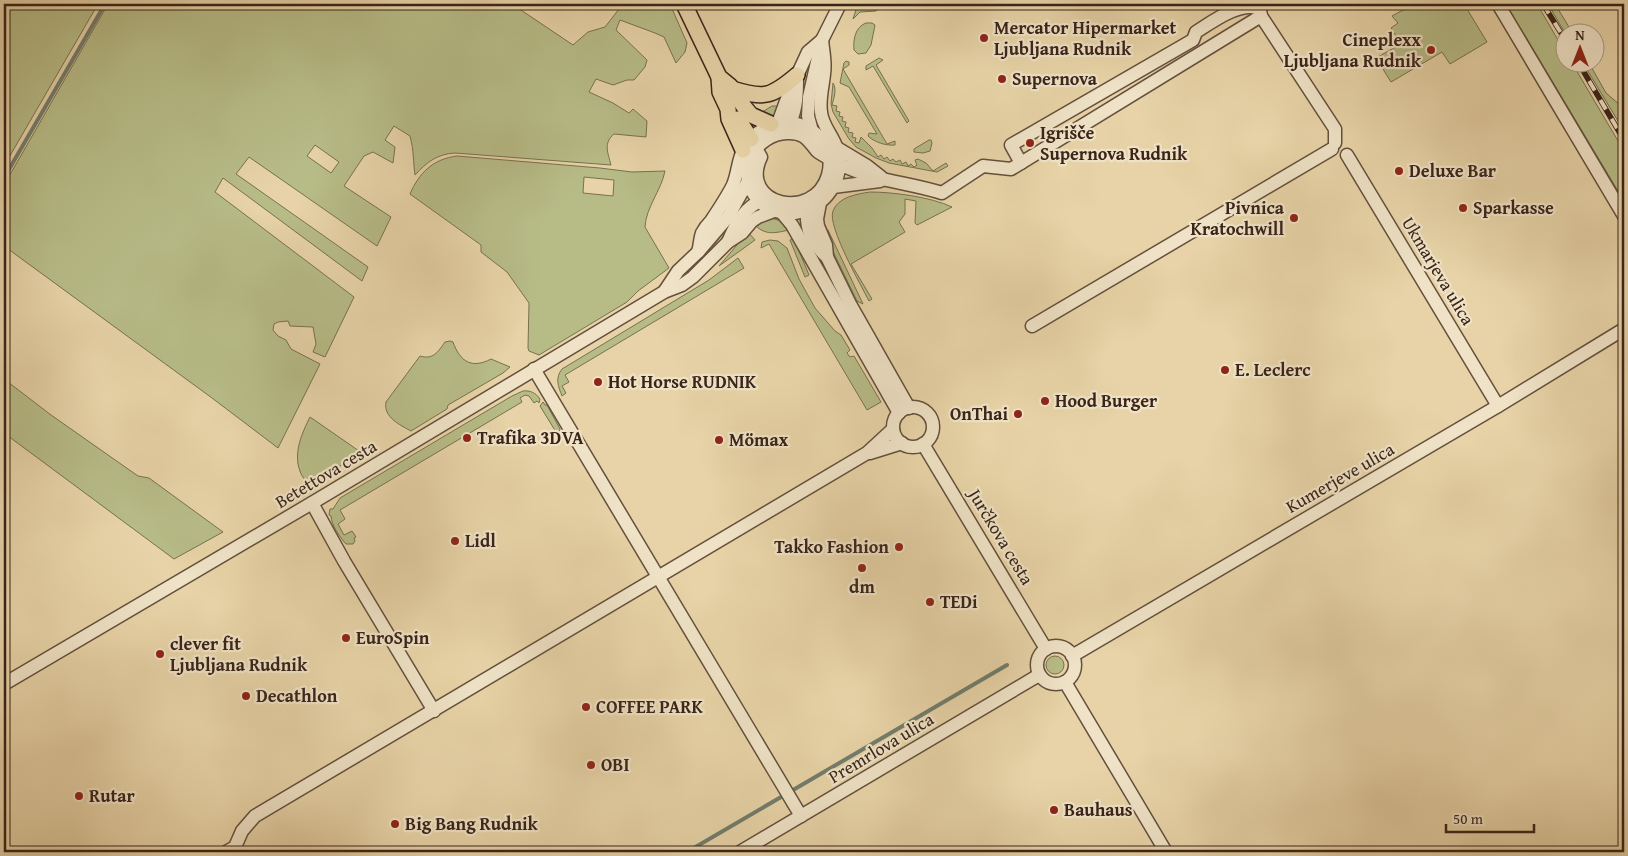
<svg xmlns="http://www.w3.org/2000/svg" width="1628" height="856" viewBox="0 0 1628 856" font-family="'Gentium Book Plus',serif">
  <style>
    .green { fill: #b7bc87; stroke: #787050; fill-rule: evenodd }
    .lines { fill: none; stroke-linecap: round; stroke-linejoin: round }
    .stream { stroke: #727d6c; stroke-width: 4 }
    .minor-casing { stroke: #64503d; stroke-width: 15 }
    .major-casing { stroke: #39241a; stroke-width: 18 }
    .minor { stroke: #efe2c6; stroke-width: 12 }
    .major { stroke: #e7d3a7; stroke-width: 15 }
    .rail-casing { stroke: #39241a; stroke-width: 5.5 }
    .rail { stroke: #efe2c6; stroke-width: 4; stroke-dasharray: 11; stroke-linecap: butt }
    .poi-dot { fill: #8f2418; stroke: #efe2c6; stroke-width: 2 }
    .labels { text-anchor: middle; stroke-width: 4.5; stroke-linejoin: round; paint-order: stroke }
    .poi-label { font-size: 18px; font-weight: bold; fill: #39241a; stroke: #efe2c6; text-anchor: start }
    .street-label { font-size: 18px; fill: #39241a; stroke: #efe2c6 }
  </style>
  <rect width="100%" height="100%" fill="#e7d3a7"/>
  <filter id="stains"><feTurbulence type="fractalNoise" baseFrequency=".004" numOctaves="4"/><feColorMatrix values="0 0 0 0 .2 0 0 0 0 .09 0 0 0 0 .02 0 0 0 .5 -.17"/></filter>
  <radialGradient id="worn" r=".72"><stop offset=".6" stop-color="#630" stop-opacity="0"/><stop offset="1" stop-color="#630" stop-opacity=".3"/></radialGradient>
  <g class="green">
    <path d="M 4,4 L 98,4 L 4,166 Z"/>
    <path d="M 108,4 L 512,4 L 573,45 L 588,32 L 605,27 L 623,4 L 670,4 L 687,43 L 685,52 L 676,63 L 664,37 L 655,33 L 620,20 L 616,30 L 647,60 L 645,67 L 634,80 L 627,80 L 613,85 L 596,79 L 589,92 L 613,103 L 629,113 L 633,109 L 647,121 L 646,137 L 614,134 C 603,143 608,153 611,165 L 455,153 C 437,154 427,162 415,175 C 413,161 414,151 410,136 L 394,126 L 385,140 L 395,147 L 393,163 L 373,152 L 364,156 L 344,186 L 391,217 L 377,246 L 249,157 L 236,174 L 368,267 L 362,281 L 223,178 L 215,192 L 354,297 L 325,357 L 313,352 L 316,344 L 313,327 L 290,326 L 288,321 L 278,322 L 274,324 L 273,330 L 278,336 L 286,340 L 291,349 L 320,364 L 278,448 L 212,398 L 4,246 L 4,185 ZM 315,145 L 339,162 L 331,173 L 307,156 Z"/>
    <path d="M 858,4 L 880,4 L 876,11 L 860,12 L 853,19 Z"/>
    <path d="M 1414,4 L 1464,4 L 1487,42 L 1450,64 L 1442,52 L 1391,82 L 1376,58 L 1401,44 L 1391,28 L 1398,23 L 1392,16 Z"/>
    <path d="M 1506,4 L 1537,4 L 1565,52 L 1566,62 L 1572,63 L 1624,151 L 1624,201 Z"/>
    <path d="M 1548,4 L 1555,4 L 1572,32 L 1565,33 Z"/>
    <path d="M 866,23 L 872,23 L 875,25 L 871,45 L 866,53 L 858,54 L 854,50 C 853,40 855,27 866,23 Z"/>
    <path d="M 879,58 L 883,60 L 876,65 L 909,121 L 907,123 L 873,66 L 866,70 L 866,66 Z"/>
    <path d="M 846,61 L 849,62 L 849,65 L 843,69 L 887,144 L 895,141 L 895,145 C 886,146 874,142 868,136 L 869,133 L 877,134 L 849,87 L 840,83 L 844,63 Z"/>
    <path d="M 1583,63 L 1589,63 L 1606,93 L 1620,105 L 1624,112 L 1624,131 Z"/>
    <path d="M 833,83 C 837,89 834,98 832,105 L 837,106 L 836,111 L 840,112 L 839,116 L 843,117 L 842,121 L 846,122 L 845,127 L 849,128 L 848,132 L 853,133 L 852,137 L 856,138 L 855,142 L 859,143 L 861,137 L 872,148 L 878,157 L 881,155 L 884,159 L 887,157 L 890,161 L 893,159 L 896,162 L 900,160 L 902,164 L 906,162 L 908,166 L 911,164 L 914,167 L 917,165 L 915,160 L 918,159 L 926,163 L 933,171 L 946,163 L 948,166 L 937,172 L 889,163 L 876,158 L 856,147 L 849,139 L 833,112 L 831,104 Z"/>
    <path d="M 772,106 L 781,106 C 773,118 773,118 759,114 Z"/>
    <path d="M 929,140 L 931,140 L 932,143 L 930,151 L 923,153 L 914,152 L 914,149 Z"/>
    <path d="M 457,156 L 600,168 L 632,172 L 665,171 C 661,191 646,207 645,227 L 669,268 L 638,291 L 627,302 L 539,355 L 529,351 L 528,348 L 529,303 L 507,272 L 481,252 L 481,245 L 410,194 C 419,173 433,159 457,156 ZM 584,177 L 614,180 L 613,196 L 583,193 Z"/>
    <path d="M 870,192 C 893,192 931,197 952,207 L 917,225 L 915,223 L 916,201 L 905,199 L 905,214 L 899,222 L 905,232 L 851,264 L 872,299 L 869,301 C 861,285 827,226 833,211 C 838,197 857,194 870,192 Z"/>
    <path d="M 771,218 L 781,221 L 789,230 C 775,233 765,236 754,224 Z"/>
    <path d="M 735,219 L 706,255 L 679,280 L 687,269 Z"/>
    <path d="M 828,230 L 863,304 L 857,301 L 823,231 Z"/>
    <path d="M 748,232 L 755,240 L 719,266 Z"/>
    <path d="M 794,239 L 809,275 L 805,277 L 790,240 Z"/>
    <path d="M 770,240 L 778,241 L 787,248 L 799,279 L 815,308 L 835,331 L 841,335 L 850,350 L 847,353 L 850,357 L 854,356 L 881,402 L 867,410 L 769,244 L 761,248 L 762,242 Z"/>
    <path d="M 738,258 L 744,268 L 565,375 L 569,382 L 562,386 L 566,393 L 562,396 C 558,386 555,378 562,369 L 709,280 Z"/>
    <path d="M 450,341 L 453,342 C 460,362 472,369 491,359 L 510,367 L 503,373 L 448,405 L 447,409 L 411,431 C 400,425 383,417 386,402 L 420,356 C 433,360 438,352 445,342 Z"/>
    <path d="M 4,379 L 51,415 L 138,476 L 149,478 L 223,532 L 174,559 L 4,433 Z"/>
    <path d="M 523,391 C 530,390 536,393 540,399 L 539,403 L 537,401 L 534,403 L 529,396 L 525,395 L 520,398 L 522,402 L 340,510 L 345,519 L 338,524 L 344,535 L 352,531 L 356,537 L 354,538 L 355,541 L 353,544 L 346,544 C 339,536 332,526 331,516 L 329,515 L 330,509 L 333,509 L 340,498 L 512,396 Z"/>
    <path d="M 543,402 L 545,405 L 547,405 L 560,429 L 559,434 L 555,438 L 552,438 L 550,435 L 556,432 L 540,406 Z"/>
    <path d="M 310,417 L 362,453 L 308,485 C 306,480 301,476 300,471 C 293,453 302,433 310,417 Z"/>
    <circle cx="1055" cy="665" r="9"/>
  </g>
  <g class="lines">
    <g class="stream">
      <path d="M 4,178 L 105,4"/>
      <path d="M 687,852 L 1007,665"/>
    </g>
    <defs>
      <g id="minor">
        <path d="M 1498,4 L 1624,216"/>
        <path d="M 822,40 C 823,51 826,63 824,74 C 823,86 819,99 821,112 C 822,126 833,135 837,149 C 846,179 825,209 795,213 C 779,214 764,209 755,196 C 735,170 756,134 787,133 C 804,132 808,140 817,151 C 821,155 835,161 840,164 C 872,181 908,182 942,193 L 983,166 L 1011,169 L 1261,16"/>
        <path d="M 778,123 L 789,93 L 808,52 L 822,40"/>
        <path d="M 787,128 C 796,114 797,97 797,80"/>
        <path d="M 812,131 L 808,116 L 809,97 L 822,40 L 840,4"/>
        <path d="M 837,148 L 867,166 L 881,177"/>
        <path d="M 1347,155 L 1498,406"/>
        <path d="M 1021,163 L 1011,145 L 1193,40 L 1196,32 C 1212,22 1241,0 1260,9 L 1261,16 L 1335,129 L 1335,143"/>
        <path d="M 833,187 L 880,181"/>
        <path d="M 820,203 L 817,219 L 818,226 L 826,245 L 827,257 L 850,304 L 909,408"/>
        <path d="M 808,204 C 804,225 811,243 827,257"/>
        <path d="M 782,213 L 792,225 L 899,413"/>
        <path d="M 728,242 C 736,223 745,206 765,199"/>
        <path d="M 698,252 C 700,246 700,238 702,233 C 704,229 708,224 711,221 C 719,209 727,197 733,185 C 738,173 738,159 744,148 C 747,142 753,136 759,132 C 791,108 839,134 828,175 C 814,223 738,205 761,157 L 752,142"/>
        <path d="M 664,292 L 678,271 L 698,252 L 728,217 L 748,181"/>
        <path d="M 1032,326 L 1332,149"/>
        <path d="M 534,369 L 801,816"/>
        <circle cx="913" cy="427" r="20"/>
        <path d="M 923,444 L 1046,649"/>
        <path d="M 870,453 L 902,443"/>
        <path d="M 312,503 L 344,561 L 434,711"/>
        <circle cx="1056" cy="665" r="19"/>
        <path d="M 1072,656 L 1498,406 L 1624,329"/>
        <path d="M 1065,682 L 1166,852"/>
        <path d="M 4,684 L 312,503 L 664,292 L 682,285 L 693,277 L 728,242 L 742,233 L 752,221 L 758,217 L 774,211"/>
        <path d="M 226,852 L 235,847 L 242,831 L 255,816 L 867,453 L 893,429"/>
        <path d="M 740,852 L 1039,675"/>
      </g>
      <g id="major">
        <path d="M 684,4 L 719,77 L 730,86 L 745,108 L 751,115 L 771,124"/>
        <path d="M 719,77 L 720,92 L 728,109 L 729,119 L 743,150"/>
        <path d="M 732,89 C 765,99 771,97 797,75"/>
        <path d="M 738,119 L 751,139"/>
      </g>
    </defs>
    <use href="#minor" class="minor-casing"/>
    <use href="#major" class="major-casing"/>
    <use href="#minor" class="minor"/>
    <use href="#major" class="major"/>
    <defs>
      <g id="rail">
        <path d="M 1543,4 L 1566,41"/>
        <path d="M 1578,62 L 1624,140"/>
      </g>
    </defs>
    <use href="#rail" class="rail-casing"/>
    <use href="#rail" class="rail"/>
  </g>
  <g class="poi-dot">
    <circle cx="984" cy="38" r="5"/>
    <circle cx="1431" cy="50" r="5"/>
    <circle cx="1002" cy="79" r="5"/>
    <circle cx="1030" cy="143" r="5"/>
    <circle cx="1399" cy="171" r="5"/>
    <circle cx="1463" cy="208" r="5"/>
    <circle cx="1294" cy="218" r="5"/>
    <circle cx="1225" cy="370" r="5"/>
    <circle cx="598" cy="382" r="5"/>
    <circle cx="1045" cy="401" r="5"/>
    <circle cx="1018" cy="414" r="5"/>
    <circle cx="467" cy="438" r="5"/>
    <circle cx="719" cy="440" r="5"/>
    <circle cx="455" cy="541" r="5"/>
    <circle cx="899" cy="547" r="5"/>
    <circle cx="862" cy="568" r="5"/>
    <circle cx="930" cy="602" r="5"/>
    <circle cx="346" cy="638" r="5"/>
    <circle cx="160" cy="654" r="5"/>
    <circle cx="246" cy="696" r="5"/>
    <circle cx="586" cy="707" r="5"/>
    <circle cx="591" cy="765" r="5"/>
    <circle cx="79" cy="796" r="5"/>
    <circle cx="1054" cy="810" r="5"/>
    <circle cx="395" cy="824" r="5"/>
  </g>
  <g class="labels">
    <g class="poi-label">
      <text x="994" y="34">Mercator Hipermarket<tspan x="994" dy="21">Ljubljana Rudnik</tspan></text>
      <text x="1421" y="46" text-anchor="end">Cineplexx<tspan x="1421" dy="21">Ljubljana Rudnik</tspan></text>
      <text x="1012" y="85">Supernova</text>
      <text x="1040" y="139">Igrišče<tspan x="1040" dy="21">Supernova Rudnik</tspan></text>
      <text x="1409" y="177">Deluxe Bar</text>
      <text x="1284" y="214" text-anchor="end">Pivnica<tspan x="1284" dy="21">Kratochwill</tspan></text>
      <text x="1473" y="214">Sparkasse</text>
      <text x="1235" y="376">E. Leclerc</text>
      <text x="608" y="388">Hot Horse RUDNIK</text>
      <text x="1055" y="407">Hood Burger</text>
      <text x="1008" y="420" text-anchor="end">OnThai</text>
      <text x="477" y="444">Trafika 3DVA</text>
      <text x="729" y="446">Mömax</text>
      <text x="465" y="547">Lidl</text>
      <text x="889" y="553" text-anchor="end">Takko Fashion</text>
      <text x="862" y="593" text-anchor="middle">dm</text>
      <text x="940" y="608">TEDi</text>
      <text x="356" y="644">EuroSpin</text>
      <text x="170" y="650">clever fit<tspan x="170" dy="21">Ljubljana Rudnik</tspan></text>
      <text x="256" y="702">Decathlon</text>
      <text x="596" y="713">COFFEE PARK</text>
      <text x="601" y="771">OBI</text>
      <text x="89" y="802">Rutar</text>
      <text x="1064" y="816">Bauhaus</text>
      <text x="405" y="830">Big Bang Rudnik</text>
    </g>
    <g class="street-label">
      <text transform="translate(1438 271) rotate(59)" y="6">Ukmarjeva ulica</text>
      <text transform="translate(326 474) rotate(-31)" y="6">Betettova cesta</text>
      <text transform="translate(1340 478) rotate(-30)" y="6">Kumerjeve ulica</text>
      <text transform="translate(1001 537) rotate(59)" y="6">Jurčkova cesta</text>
      <text transform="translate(881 748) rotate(-31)" y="6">Premrlova ulica</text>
    </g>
  </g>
  <rect width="1628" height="856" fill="none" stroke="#e7d3a7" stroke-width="20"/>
  <rect x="5" y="5" width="1618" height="846" fill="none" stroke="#39241a" stroke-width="2.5"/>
  <rect x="10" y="10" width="1608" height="836" fill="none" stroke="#39241a"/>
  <g transform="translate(1580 48)"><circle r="24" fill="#efe2c6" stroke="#a69681"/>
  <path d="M0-4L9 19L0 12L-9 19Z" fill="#8f2418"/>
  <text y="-8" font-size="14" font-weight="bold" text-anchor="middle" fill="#39241a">N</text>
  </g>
  <path d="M1446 824v8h88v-8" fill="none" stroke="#39241a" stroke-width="2.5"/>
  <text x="1453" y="824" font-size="15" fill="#39241a" stroke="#efe2c6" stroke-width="4" paint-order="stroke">50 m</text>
  <rect width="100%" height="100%" filter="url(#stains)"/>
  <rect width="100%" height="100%" fill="url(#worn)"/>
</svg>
